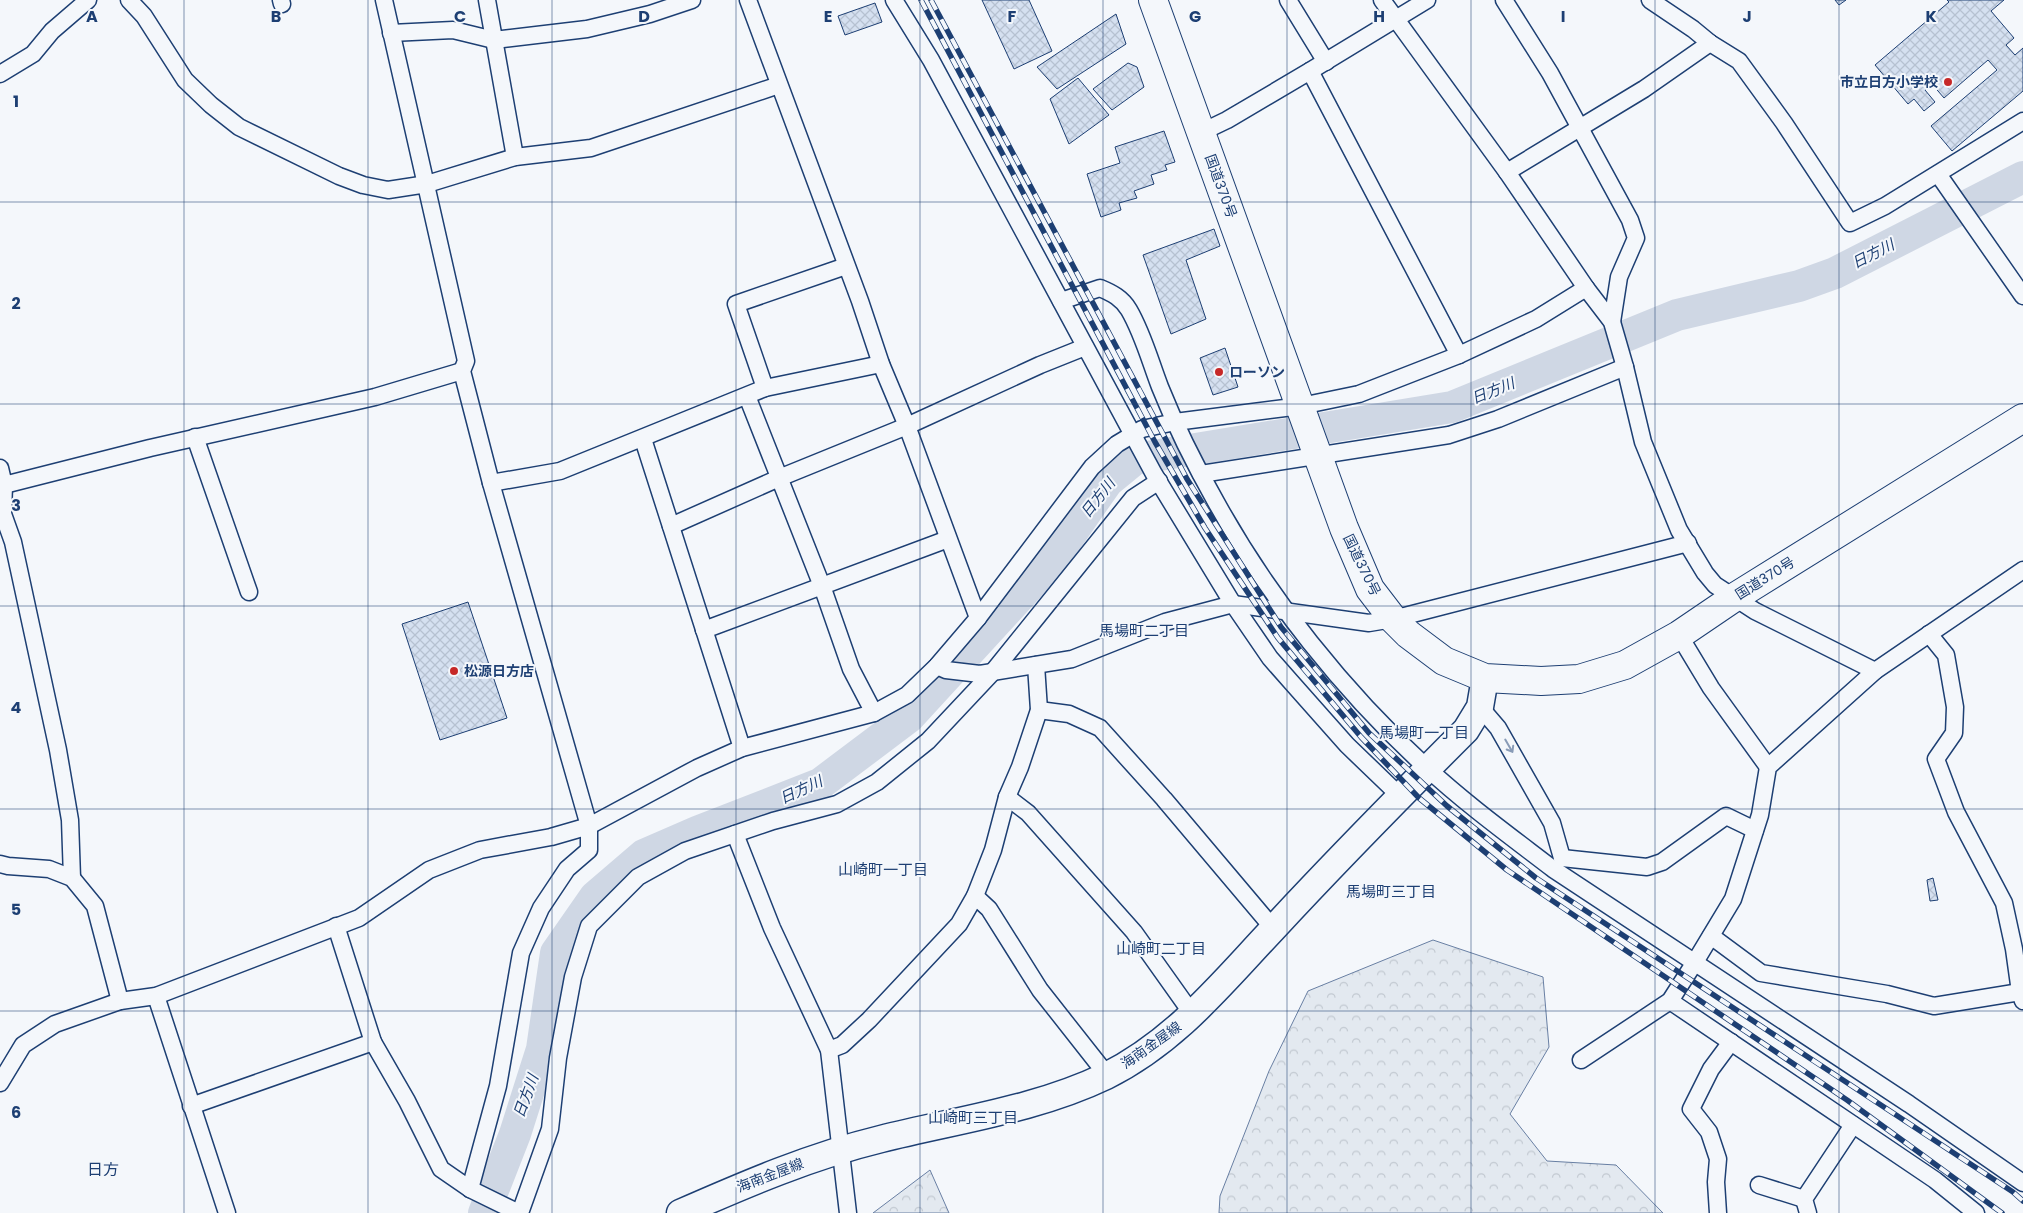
<svg xmlns="http://www.w3.org/2000/svg" width="2023" height="1213" viewBox="0 0 2023 1213" font-family="Poppins,'Noto Sans JP',sans-serif">
  <style>
    .forest { fill: url(#forest-crowns); stroke: #687fa3 }
    .lines { fill: none; stroke-linecap: round; stroke-linejoin: round }
    .river { stroke: #cfd7e4; stroke-width: 32 }
    .building { fill: url(#building-cross-hatch); stroke: #1d3f73 }
    .minor-casing { stroke: #1d3f73; stroke-width: 19 }
    .primary-casing { stroke: #1d3f73; stroke-width: 29 }
    .trunk-casing { stroke: #1d3f73; stroke-width: 30 }
    .minor { stroke: #f4f7fb; stroke-width: 16 }
    .primary { stroke: #f4f7fb; stroke-width: 26 }
    .trunk { stroke: #f4f7fb; stroke-width: 28 }
    .rail-casing { stroke: #1d3f73; stroke-width: 5.5 }
    .rail { stroke: #f4f7fb; stroke-width: 4; stroke-dasharray: 11; stroke-linecap: butt }
    .oneway { stroke: #889bb7 }
    .grid { fill: none; stroke: #1d3f73; stroke-width: 1; stroke-opacity: 0.55 }
    .poi-dot { fill: #c62828; stroke: #f4f7fb; stroke-width: 2 }
    .labels { text-anchor: middle; stroke-width: 4; stroke-linejoin: round; paint-order: stroke }
    .poi-label { font-size: 14px; font-weight: bold; fill: #1d3f73; stroke: #f4f7fb; text-anchor: start }
    .street-label { font-size: 14px; fill: #1d3f73; stroke: #f4f7fb }
    .water-label { font-size: 15px; font-style: italic; fill: #1d3f73; stroke: #f4f7fb }
    .neighbourhood-label { font-size: 15px; fill: #1d3f73; stroke: #f4f7fb }
    .quarter-label { font-size: 16px; fill: #1d3f73; stroke: #f4f7fb }
    .grid-label { font-size: 16px; text-anchor: middle; font-weight: bold; fill: #1d3f73; stroke: #f4f7fb; stroke-width: 4; stroke-linejoin: round; paint-order: stroke }
  </style>
  <defs>
    <pattern id="forest-crowns" width="20" height="18" patternUnits="userSpaceOnUse" patternTransform="scale(1.25)"><rect width="20" height="18" fill="#e3e9f0"/><path d="M2 6a3 3 0 1 1 6 0M12 15a3 3 0 1 1 6 0" fill="none" stroke="#c2c9d1"/></pattern>
    <pattern id="building-cross-hatch" width="8" height="8" patternUnits="userSpaceOnUse" patternTransform="scale(1.25)"><rect width="8" height="8" fill="#d5e0f0"/><path d="M0 0l8 8M0 8l8-8" fill="none" stroke="#b6c1d1"/></pattern>
  </defs>
  <rect width="100%" height="100%" fill="#f4f7fb"/>
  <g class="forest">
    <path d="M 1433,940 L 1543,977 L 1549,1047 L 1510,1114 L 1547,1161 L 1616,1165 L 1663,1213 L 1219,1213 L 1220,1196 L 1269,1071 L 1308,991 Z"/>
    <path d="M 930,1170 L 949,1213 L 873,1213 Z"/>
  </g>
  <g class="lines">
    <path class="river" d="M 484,1213 L 515,1134 L 542,1049 L 556,953 L 595,897 L 644,855 L 697,832 L 820,784 L 909,717 L 1052,561 L 1107,482 L 1135,459 L 1452,407 L 1677,315 L 1799,286 L 1835,273 L 2023,177"/>
  </g>
  <g class="building">
    <path d="M 982,0 L 1029,0 L 1052,51 L 1014,69 Z"/>
    <path d="M 1835,0 L 1846,0 L 1839,5 Z"/>
    <path d="M 1947,0 L 2004,0 L 1991,11 L 2014,38 L 2006,45 L 2015,55 L 2023,48 L 2023,91 L 1952,151 L 1931,126 L 1997,70 L 1988,60 L 1944,98 L 1932,84 L 1925,90 L 1935,102 L 1924,111 L 1914,99 L 1908,104 L 1875,65 L 1949,2 Z"/>
    <path d="M 875,3 L 882,22 L 845,35 L 838,16 Z"/>
    <path d="M 1116,14 L 1126,44 L 1057,89 L 1037,67 Z"/>
    <path d="M 1128,63 L 1137,67 L 1144,87 L 1112,110 L 1093,89 Z"/>
    <path d="M 1078,78 L 1109,115 L 1069,144 L 1050,99 Z"/>
    <path d="M 1164,131 L 1175,162 L 1165,165 L 1167,170 L 1151,175 L 1154,184 L 1134,191 L 1137,198 L 1119,203 L 1121,210 L 1101,217 L 1087,174 L 1120,163 L 1115,147 Z"/>
    <path d="M 1214,229 L 1220,246 L 1186,260 L 1206,319 L 1171,334 L 1143,255 Z"/>
    <path d="M 1225,348 L 1238,387 L 1213,395 L 1200,358 Z"/>
    <path d="M 468,602 L 507,718 L 440,740 L 402,624 Z"/>
    <path d="M 1933,878 L 1938,900 L 1930,901 L 1927,880 Z"/>
  </g>
  <g class="lines">
    <defs>
      <g id="minor">
        <path d="M 129,0 L 144,16 L 185,80 L 211,105 L 239,127 L 339,176 L 363,185 L 388,190 L 427,184 L 515,157 L 591,148 L 779,85"/>
        <path d="M 281,0 L 282,4"/>
        <path d="M 384,0 L 466,361 L 462,371 L 491,483 L 589,826 L 589,850 L 567,869 L 541,908 L 521,953 L 498,1086 L 470,1189"/>
        <path d="M 487,0 L 515,157"/>
        <path d="M 894,0 L 931,60 L 1154,474 L 1233,604 L 1270,658 L 1292,683 L 1347,745 L 1401,797"/>
        <path d="M 1288,0 L 1326,62"/>
        <path d="M 1382,0 L 1507,172 L 1586,288 L 1612,322 L 1625,367 L 1643,442 L 1679,530 L 1705,573 L 1715,585 L 1755,611 L 1875,671"/>
        <path d="M 1504,0 L 1550,73 L 1630,220 L 1636,238 L 1619,277 L 1612,322"/>
        <path d="M 1650,0 L 1693,29 L 1710,43 L 1739,61 L 1784,123 L 1850,223 L 1885,206 L 2023,121"/>
        <path d="M 391,33 L 453,30 L 494,40 L 587,29 L 650,14 L 692,0"/>
        <path d="M 1310,71 L 1459,355"/>
        <path d="M 0,74 L 33,54 L 52,31 L 88,0"/>
        <path d="M 1202,132 L 1227,120 L 1310,71 L 1427,0"/>
        <path d="M 1507,172 L 1644,89 L 1710,43"/>
        <path d="M 1938,174 L 2023,296"/>
        <path d="M 1061,301 L 1100,288 C 1112,293 1122,298 1129,310 C 1143,334 1150,361 1160,387 C 1176,427 1195,465 1216,502 C 1269,598 1345,693 1426,767 C 1466,804 1510,836 1553,869 L 1909,1104 L 2023,1183"/>
        <path d="M 765,388 L 736,304 L 846,266"/>
        <path d="M 747,396 L 822,586 L 851,669 L 874,713"/>
        <path d="M 195,437 L 249,592"/>
        <path d="M 643,439 L 742,748"/>
        <path d="M 0,468 L 4,485 L 3,514 L 13,542 L 58,750 L 70,820 L 72,878"/>
        <path d="M 1201,474 L 1449,435 L 1498,419 L 1625,367"/>
        <path d="M 491,483 L 560,471 L 765,388 L 881,364"/>
        <path d="M 4,485 L 150,448 L 375,397 L 462,371"/>
        <path d="M 671,526 L 779,478 L 907,426 L 1040,365 L 1085,347"/>
        <path d="M 978,618 L 1092,467 L 1117,444 L 1142,429 L 1175,422 L 1301,406 L 1359,394 L 1459,355 L 1536,319 L 1586,288"/>
        <path d="M 704,630 L 948,539"/>
        <path d="M 1929,634 L 1946,655 L 1955,707 L 1954,733 L 1936,759 L 1956,812 L 2004,903 L 2014,949 L 2020,992 L 2023,1001"/>
        <path d="M 1679,635 L 1711,688 L 1768,767"/>
        <path d="M 937,666 L 946,670 L 980,674 L 1072,659 L 1165,622 L 1233,604 L 1369,623 L 1393,619 L 1688,543"/>
        <path d="M 1480,707 L 1498,728 L 1552,823 L 1562,858"/>
        <path d="M 1039,710 L 1069,714 L 1100,728 L 1164,799 L 1273,928"/>
        <path d="M 1007,797 L 1028,813 L 1134,932 L 1193,1015"/>
        <path d="M 735,834 L 772,928 L 829,1050 L 848,1213"/>
        <path d="M 1562,858 L 1647,867 L 1662,862 L 1726,816 L 1755,830"/>
        <path d="M 0,864 L 8,866 L 49,869 L 72,878 L 95,906 L 120,1001"/>
        <path d="M 975,896 L 989,909 L 1040,990 L 1107,1075"/>
        <path d="M 1711,936 L 1761,973 L 1887,994 L 1934,1006 L 2020,992"/>
        <path d="M 156,996 L 227,1213"/>
        <path d="M 1670,1001 L 1935,1180 L 1976,1213"/>
        <path d="M 373,1042 L 407,1101 L 441,1169 L 470,1189 L 519,1213"/>
        <path d="M 829,1050 L 842,1045 L 869,1020 L 959,924 L 975,896 L 993,850 L 1007,797 L 1020,767 L 1039,710 L 1036,665"/>
        <path d="M 1581,1060 L 1670,1001 L 1695,962 L 1733,899 L 1760,815 L 1768,767 L 1875,671 L 2023,570"/>
        <path d="M 0,1083 L 23,1045 L 55,1024 L 120,1001 L 156,996 L 359,918 L 429,870 L 480,850 L 551,837 L 589,826 L 697,768 L 742,748 L 874,713 L 907,695 L 937,666 L 978,618 L 907,426 L 881,364 L 860,301 L 748,0"/>
        <path d="M 191,1106 L 373,1042 L 336,926"/>
        <path d="M 1759,1185 L 1804,1199"/>
        <path d="M 520,1213 L 550,1129 L 558,1058 L 573,977 L 589,926 L 638,877 L 685,851 L 773,821 L 837,804 L 877,782 L 928,741 L 991,674 L 1133,498 L 1159,481"/>
        <path d="M 1718,1213 L 1716,1182 L 1718,1159 L 1709,1132 L 1691,1109 L 1711,1069 L 1731,1042"/>
        <path d="M 1808,1213 L 1804,1199 L 1853,1125"/>
      </g>
      <path id="primary" d="M 680,1213 C 746,1184 811,1156 881,1139 C 956,1120 1035,1110 1106,1076 C 1176,1041 1221,984 1273,929 C 1336,861 1401,795 1466,730 L 1480,707 L 1485,678"/>
      <path id="trunk" d="M 1153,0 L 1344,528 L 1370,589 L 1393,619 L 1408,634 L 1444,661 L 1485,678 L 1541,681 L 1579,679 L 1625,665 L 1679,635 L 1735,597 L 2023,418"/>
    </defs>
    <use href="#minor" class="minor-casing"/>
    <use href="#primary" class="primary-casing"/>
    <use href="#trunk" class="trunk-casing"/>
    <use href="#minor" class="minor"/>
    <use href="#primary" class="primary"/>
    <use href="#trunk" class="trunk"/>
    <defs>
      <g id="rail">
        <path d="M 921,0 L 1155,442 L 1205,528 L 1278,638 L 1361,737 L 1419,798 L 1507,870 L 1847,1100 L 2002,1213"/>
        <path d="M 931,0 L 1187,479 L 1281,627 L 1369,733 L 1447,806 L 1536,878 L 2013,1192 L 2023,1201"/>
      </g>
    </defs>
    <use href="#rail" class="rail-casing"/>
    <use href="#rail" class="rail"/>
  </g>
  <defs><path id="oneway-shaft" d="M-6 0H5M1.5-3L5.5 0L1.5 3" fill="none" stroke-width="1.6" stroke-linecap="round" stroke-linejoin="round" transform="scale(1.25)"/></defs>
  <use class="oneway" href="#oneway-shaft" transform="translate(1509 746) rotate(60)"/>
  <path class="grid" d="M 184,0 L 184,1213M 368,0 L 368,1213M 552,0 L 552,1213M 736,0 L 736,1213M 920,0 L 920,1213M 1103,0 L 1103,1213M 1287,0 L 1287,1213M 1471,0 L 1471,1213M 1655,0 L 1655,1213M 1839,0 L 1839,1213M 0,202 L 2023,202M 0,404 L 2023,404M 0,606 L 2023,606M 0,809 L 2023,809M 0,1011 L 2023,1011"/>
  <g class="poi-dot">
    <circle cx="1948" cy="82" r="5"/>
    <circle cx="1219" cy="372" r="5"/>
    <circle cx="454" cy="671" r="5"/>
  </g>
  <g class="labels">
    <g class="poi-label">
      <text x="1938" y="87" text-anchor="end">市立日方小学校</text>
      <text x="1229" y="377">ローソン</text>
      <text x="464" y="676">松源日方店</text>
    </g>
    <g class="street-label">
      <text transform="translate(1221 186) rotate(70)" y="5">国道370号</text>
      <text transform="translate(1362 565) rotate(64)" y="5">国道370号</text>
      <text transform="translate(1765 578) rotate(-32)" y="5">国道370号</text>
      <text transform="translate(1151 1045) rotate(-35)" y="5">海南金屋線</text>
      <text transform="translate(770 1175) rotate(-21)" y="5">海南金屋線</text>
    </g>
    <g class="water-label">
      <text transform="translate(1873 254) rotate(-27)" y="5">日方川</text>
      <text transform="translate(1493 391) rotate(-22)" y="5">日方川</text>
      <text transform="translate(1098 498) rotate(-52)" y="5">日方川</text>
      <text transform="translate(801 790) rotate(-25)" y="5">日方川</text>
      <text transform="translate(526 1096) rotate(-70)" y="5">日方川</text>
    </g>
    <g class="neighbourhood-label">
      <text x="1144" y="636">馬場町二丁目</text>
      <text x="1424" y="738">馬場町一丁目</text>
      <text x="883" y="875">山崎町一丁目</text>
      <text x="1391" y="897">馬場町三丁目</text>
      <text x="1161" y="954">山崎町二丁目</text>
      <text x="973" y="1123">山崎町三丁目</text>
    </g>
    <g class="quarter-label">
      <text x="103" y="1175">日方</text>
    </g>
  </g>
  <g class="grid-label">
    <text x="92" y="22">A</text>
    <text x="276" y="22">B</text>
    <text x="460" y="22">C</text>
    <text x="644" y="22">D</text>
    <text x="828" y="22">E</text>
    <text x="1012" y="22">F</text>
    <text x="1195" y="22">G</text>
    <text x="1379" y="22">H</text>
    <text x="1563" y="22">I</text>
    <text x="1747" y="22">J</text>
    <text x="1931" y="22">K</text>
    <text x="16" y="107">1</text>
    <text x="16" y="309">2</text>
    <text x="16" y="511">3</text>
    <text x="16" y="713">4</text>
    <text x="16" y="915">5</text>
    <text x="16" y="1118">6</text>
  </g>
</svg>
